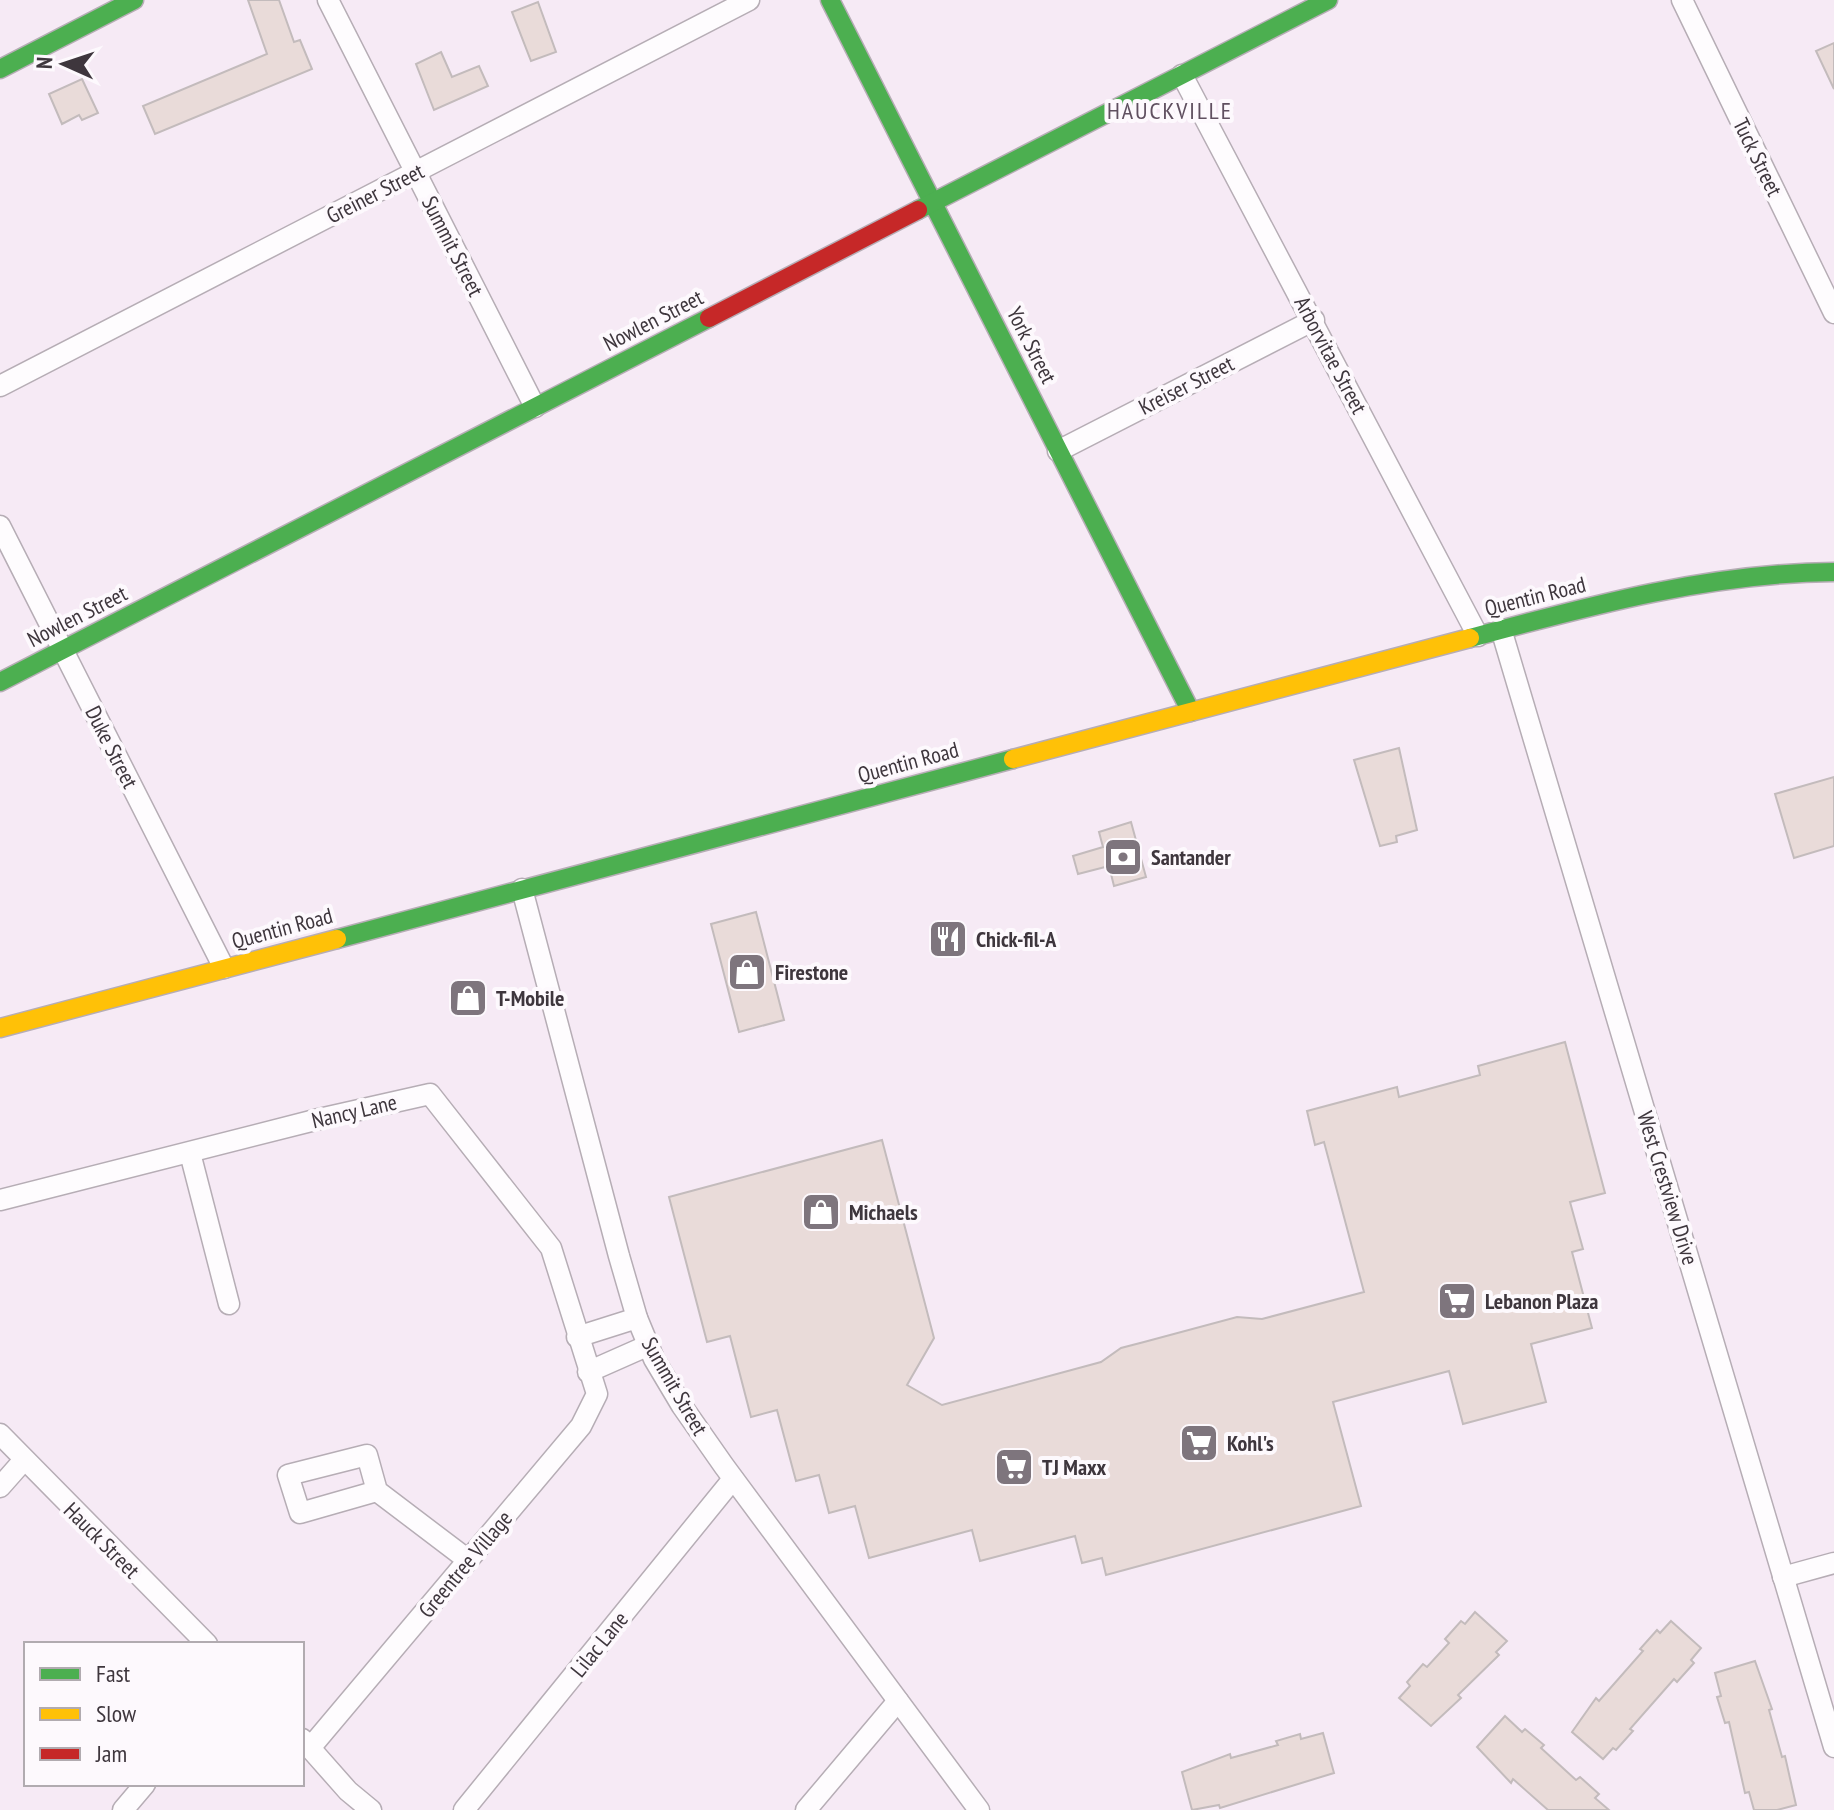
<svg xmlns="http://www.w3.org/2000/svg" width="1834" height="1810" viewBox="0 0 1834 1810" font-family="'PT Sans Narrow',sans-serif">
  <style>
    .building { fill: #e9dbd9; stroke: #c3bbbc; stroke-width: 2 }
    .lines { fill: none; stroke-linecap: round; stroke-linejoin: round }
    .street-casing { stroke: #b6adb5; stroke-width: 23 }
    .fast-casing { stroke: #b6adb5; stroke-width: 21 }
    .slow-casing { stroke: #b6adb5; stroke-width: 21 }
    .jam-casing { stroke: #b6adb5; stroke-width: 21 }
    .street { stroke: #fefcfe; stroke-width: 20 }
    .fast { stroke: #4caf50; stroke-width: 18 }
    .slow { stroke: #ffc107; stroke-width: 18 }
    .jam { stroke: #c62828; stroke-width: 18 }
    .labels { text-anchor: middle; stroke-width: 8; stroke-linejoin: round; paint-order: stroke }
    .street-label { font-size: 22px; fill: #3e363d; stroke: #fdf9fd }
    .poi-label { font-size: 22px; font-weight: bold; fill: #3e363d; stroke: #fdf9fd; text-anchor: start }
    .neighbourhood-label { font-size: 24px; letter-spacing: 2px; fill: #605060; stroke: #fdf9fd }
  </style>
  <rect width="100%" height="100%" fill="#f6eaf5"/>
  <g class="building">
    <path d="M 248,0 L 279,0 L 294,42 L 300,40 L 312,69 L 155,134 L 143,106 L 267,54 Z"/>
    <path d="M 538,2 L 556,52 L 531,61 L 512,12 Z"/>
    <path d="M 1834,43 L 1834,89 L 1816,51 Z"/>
    <path d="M 441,52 L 452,77 L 479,66 L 488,86 L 434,110 L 416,64 Z"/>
    <path d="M 82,79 L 98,113 L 82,120 L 79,115 L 62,124 L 49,94 Z"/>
    <path d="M 1399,748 L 1417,830 L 1396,836 L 1397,842 L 1380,846 L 1354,760 Z"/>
    <path d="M 1834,777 L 1834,846 L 1794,858 L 1775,794 Z"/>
    <path d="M 1131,822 L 1146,877 L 1114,886 L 1109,866 L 1078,874 L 1073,856 L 1103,847 L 1099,832 Z"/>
    <path d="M 756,912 L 784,1020 L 739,1032 L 711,924 Z"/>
    <path d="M 1565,1042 L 1605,1193 L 1570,1202 L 1583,1249 L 1572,1252 L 1592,1328 L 1531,1344 L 1546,1402 L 1463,1424 L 1449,1371 L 1333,1402 L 1361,1506 L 1106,1575 L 1102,1558 L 1082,1563 L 1075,1536 L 980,1561 L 972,1530 L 869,1558 L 855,1506 L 829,1513 L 819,1475 L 796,1481 L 777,1410 L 751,1417 L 730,1336 L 707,1342 L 669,1197 L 882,1140 L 934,1338 L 907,1385 L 942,1405 L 1101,1362 L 1121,1348 L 1144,1342 L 1237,1317 L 1262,1319 L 1364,1292 L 1324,1142 L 1315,1145 L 1307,1111 L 1397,1087 L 1399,1097 L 1480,1075 L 1478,1066 Z"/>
    <path d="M 1475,1612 L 1507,1641 L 1496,1652 L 1499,1655 L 1458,1695 L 1461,1698 L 1431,1726 L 1399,1698 L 1410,1686 L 1407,1682 L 1423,1664 L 1427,1667 L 1449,1643 L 1445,1639 L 1461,1621 L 1465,1624 Z"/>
    <path d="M 1671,1621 L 1701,1648 L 1691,1660 L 1694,1663 L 1677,1682 L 1674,1679 L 1630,1729 L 1633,1731 L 1616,1750 L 1613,1748 L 1603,1759 L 1572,1732 L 1596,1698 L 1599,1701 L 1643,1651 L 1640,1649 L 1657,1630 L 1660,1633 Z"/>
    <path d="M 1755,1661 L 1772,1709 L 1769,1710 L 1782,1757 L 1785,1756 L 1796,1805 L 1777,1810 L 1754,1810 L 1749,1792 L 1745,1793 L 1729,1722 L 1725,1723 L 1717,1697 L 1721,1696 L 1715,1673 Z"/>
    <path d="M 1505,1716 L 1522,1732 L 1525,1729 L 1544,1745 L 1541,1748 L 1576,1780 L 1580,1777 L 1599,1794 L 1595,1798 L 1609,1810 L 1548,1810 L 1513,1779 L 1511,1783 L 1477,1747 Z"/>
    <path d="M 1323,1733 L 1334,1773 L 1220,1808 L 1219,1805 L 1192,1810 L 1182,1772 L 1230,1754 L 1231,1758 L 1278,1745 L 1276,1741 L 1300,1734 L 1301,1739 Z"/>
  </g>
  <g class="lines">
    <defs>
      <g id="street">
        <path d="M 328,0 L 535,407"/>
        <path d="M 1682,0 L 1834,313"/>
        <path d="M 1182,75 L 1478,636"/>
        <path d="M 0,386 L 749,0"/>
        <path d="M 1058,451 L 1314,320"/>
        <path d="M 0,526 L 224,968"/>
        <path d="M 1501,629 L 1834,1747"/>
        <path d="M 522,889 L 619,1256 L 637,1318 L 654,1359 L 682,1406 L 724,1466 L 979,1810"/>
        <path d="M 190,1153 L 229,1304"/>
        <path d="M 0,1200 L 319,1119 L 430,1094 L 551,1248 L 597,1394 L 581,1426 L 310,1748"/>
        <path d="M 577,1337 L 637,1318"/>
        <path d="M 588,1372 L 649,1345"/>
        <path d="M 0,1434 L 207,1644"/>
        <path d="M 0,1487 L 23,1461"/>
        <path d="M 377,1491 L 300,1513 L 288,1475 L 367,1455 L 377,1491 L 468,1560"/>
        <path d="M 1783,1577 L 1834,1563"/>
        <path d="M 302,1739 L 348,1791 L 371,1810"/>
        <path d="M 123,1810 L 145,1784"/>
        <path d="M 464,1810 L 733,1479"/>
        <path d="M 806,1810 L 898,1701"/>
      </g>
      <g id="fast">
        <path d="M 830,0 L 1191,712"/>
        <path d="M 0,69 L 134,0"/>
        <path d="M 918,210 L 1328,0"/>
        <path d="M 1470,638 C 1589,606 1709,573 1834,572"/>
        <path d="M 0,682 L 709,318"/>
        <path d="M 337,939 L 1013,759"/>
      </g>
      <g id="slow">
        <path d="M 1013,759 L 1470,638"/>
        <path d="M 0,1028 L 337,939"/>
      </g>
      <path id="jam" d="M 709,318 L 918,210"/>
    </defs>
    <use href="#street" class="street-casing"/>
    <use href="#fast" class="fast-casing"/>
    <use href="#slow" class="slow-casing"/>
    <use href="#jam" class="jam-casing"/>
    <use href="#street" class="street"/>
    <use href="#fast" class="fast"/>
    <use href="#slow" class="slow"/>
    <use href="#jam" class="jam"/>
  </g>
  <defs>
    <symbol id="bank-square" viewBox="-11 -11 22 22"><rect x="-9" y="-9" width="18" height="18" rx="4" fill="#7e757d" stroke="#fdf9fd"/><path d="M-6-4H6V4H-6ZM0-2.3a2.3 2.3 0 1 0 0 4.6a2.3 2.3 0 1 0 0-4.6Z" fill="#fff"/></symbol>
    <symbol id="restaurant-square" viewBox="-11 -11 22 22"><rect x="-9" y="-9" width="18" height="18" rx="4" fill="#7e757d" stroke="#fdf9fd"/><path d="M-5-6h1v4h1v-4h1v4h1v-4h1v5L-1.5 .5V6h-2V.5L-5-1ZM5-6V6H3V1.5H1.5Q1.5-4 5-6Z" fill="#fff"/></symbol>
    <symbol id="shop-square" viewBox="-11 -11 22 22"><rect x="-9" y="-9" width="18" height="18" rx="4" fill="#7e757d" stroke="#fdf9fd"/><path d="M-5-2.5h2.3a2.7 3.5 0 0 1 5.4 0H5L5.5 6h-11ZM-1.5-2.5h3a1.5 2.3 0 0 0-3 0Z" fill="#fff"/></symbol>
    <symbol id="supermarket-square" viewBox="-11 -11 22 22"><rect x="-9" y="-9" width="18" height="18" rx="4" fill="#7e757d" stroke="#fdf9fd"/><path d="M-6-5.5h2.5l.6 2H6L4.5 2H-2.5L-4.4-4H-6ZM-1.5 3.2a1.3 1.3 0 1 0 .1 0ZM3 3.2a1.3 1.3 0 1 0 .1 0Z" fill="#fff"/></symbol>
  </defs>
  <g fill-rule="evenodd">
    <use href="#bank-square" x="1101" y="835" width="44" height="44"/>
    <use href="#restaurant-square" x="926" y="917" width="44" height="44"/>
    <use href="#shop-square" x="725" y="950" width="44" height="44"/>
    <use href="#shop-square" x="446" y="976" width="44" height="44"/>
    <use href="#shop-square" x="799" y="1190" width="44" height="44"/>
    <use href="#supermarket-square" x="1435" y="1279" width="44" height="44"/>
    <use href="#supermarket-square" x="1177" y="1421" width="44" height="44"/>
    <use href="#supermarket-square" x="992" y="1445" width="44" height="44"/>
  </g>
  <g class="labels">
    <g class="street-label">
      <text transform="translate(1758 157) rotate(64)" y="8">Tuck Street</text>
      <text transform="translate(375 193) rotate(-27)" y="8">Greiner Street</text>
      <text transform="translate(453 246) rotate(63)" y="8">Summit Street</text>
      <text transform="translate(653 320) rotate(-27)" y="8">Nowlen Street</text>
      <text transform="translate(1032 345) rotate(63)" y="8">York Street</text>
      <text transform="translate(1331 355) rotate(62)" y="8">Arborvitae Street</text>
      <text transform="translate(1186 385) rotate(-27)" y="8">Kreiser Street</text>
      <text transform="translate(1535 596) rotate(-14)" y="8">Quentin Road</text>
      <text transform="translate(77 616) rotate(-27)" y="8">Nowlen Street</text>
      <text transform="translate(112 747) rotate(63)" y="8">Duke Street</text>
      <text transform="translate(908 762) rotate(-15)" y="8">Quentin Road</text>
      <text transform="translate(282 928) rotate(-15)" y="8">Quentin Road</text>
      <text transform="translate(354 1111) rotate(-13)" y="8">Nancy Lane</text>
      <text transform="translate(1668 1188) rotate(73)" y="8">West Crestview Drive</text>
      <text transform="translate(675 1386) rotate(60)" y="8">Summit Street</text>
      <text transform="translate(102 1540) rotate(45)" y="8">Hauck Street</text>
      <text transform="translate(465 1564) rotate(-50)" y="8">Greentree Village</text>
      <text transform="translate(599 1644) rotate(-51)" y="8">Lilac Lane</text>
    </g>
    <g class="poi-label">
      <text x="1151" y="865">Santander</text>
      <text x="976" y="947">Chick-fil-A</text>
      <text x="775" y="980">Firestone</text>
      <text x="496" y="1006">T-Mobile</text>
      <text x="849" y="1220">Michaels</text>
      <text x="1485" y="1309">Lebanon Plaza</text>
      <text x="1227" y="1451">Kohl's</text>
      <text x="1042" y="1475">TJ Maxx</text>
    </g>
    <g class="neighbourhood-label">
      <text x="1170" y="119">HAUCKVILLE</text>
    </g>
  </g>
  <rect x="24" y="1642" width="280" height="144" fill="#fdf9fd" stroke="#b1abb0" stroke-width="2"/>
  <rect x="40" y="1668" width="40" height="12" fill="#4caf50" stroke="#b1abb0" stroke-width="2"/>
  <text x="96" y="1682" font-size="24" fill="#3e363d">Fast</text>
  <rect x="40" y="1708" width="40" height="12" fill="#ffc107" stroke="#b1abb0" stroke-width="2"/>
  <text x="96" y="1722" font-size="24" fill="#3e363d">Slow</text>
  <rect x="40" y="1748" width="40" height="12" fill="#c62828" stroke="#b1abb0" stroke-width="2"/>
  <text x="96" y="1762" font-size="24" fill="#3e363d">Jam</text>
  <g transform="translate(64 64) rotate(273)" stroke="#fdf9fd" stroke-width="6" paint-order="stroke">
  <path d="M0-6L14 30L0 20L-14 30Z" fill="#3e363d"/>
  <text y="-12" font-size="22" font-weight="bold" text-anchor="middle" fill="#3e363d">N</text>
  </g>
</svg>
